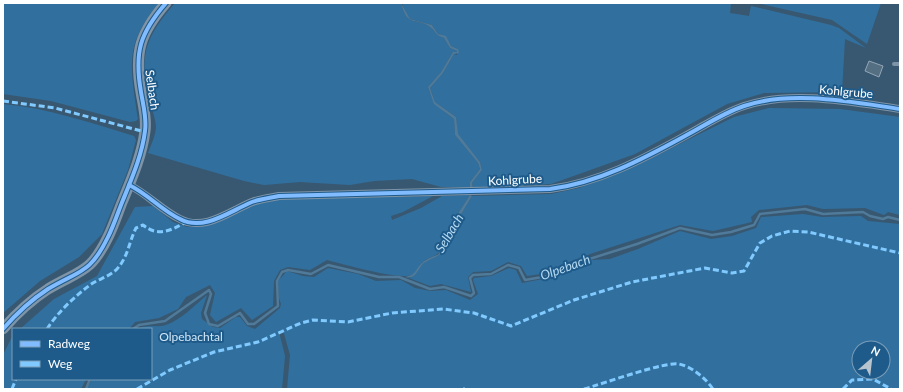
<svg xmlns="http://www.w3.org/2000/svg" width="903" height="392" viewBox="0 0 903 392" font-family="Lato,sans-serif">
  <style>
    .green { fill: #31709e; fill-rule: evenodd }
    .water { fill: #507a99 }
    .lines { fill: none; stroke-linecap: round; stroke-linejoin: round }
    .stream { stroke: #507a99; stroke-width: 2.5 }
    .building { fill: #546e82; stroke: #93a6b5 }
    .service { stroke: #7f94a6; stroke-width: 4 }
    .minor { stroke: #7f94a6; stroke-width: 8 }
    .tertiary { stroke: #7f94a6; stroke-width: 11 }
    .quiet { stroke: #80caff; stroke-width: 3; stroke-dasharray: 6 3; stroke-linecap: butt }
    .cycleway-casing { stroke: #1f5b8a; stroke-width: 6 }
    .cycleway { stroke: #80bcff; stroke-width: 4 }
    .labels { text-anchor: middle; stroke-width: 4; stroke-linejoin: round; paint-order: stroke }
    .street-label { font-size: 12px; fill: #fff; stroke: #1f5b8a }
    .park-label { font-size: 12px; fill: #d0e7f8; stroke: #1f5b8a }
    .water-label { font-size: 13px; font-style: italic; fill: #b6daf2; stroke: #1f5b8a }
  </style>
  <rect width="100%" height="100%" fill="#385872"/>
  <g class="green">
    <path d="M 3,3 L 159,3 C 123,45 131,68 138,119 L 136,121 L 130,122 L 51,101 L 3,94 Z"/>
    <path d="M 175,3 L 401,3 C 407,28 416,17 430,27 C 437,32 434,35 444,38 L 450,48 L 457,51 L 457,53 L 453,52 L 441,72 L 428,87 C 432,102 441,110 454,119 L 455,135 L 478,163 L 480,169 L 470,182 L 470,188 L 441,187 L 412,179 L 374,181 L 350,185 L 300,182 L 264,185 L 244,181 L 148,153 C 151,145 156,135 156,126 C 155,115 149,102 147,90 C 139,51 150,32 175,3 Z"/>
    <path d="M 402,3 L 731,3 L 730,13 L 749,16 L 751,6 L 831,25 L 839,28 L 866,48 L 845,39 L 842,92 L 764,93 L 727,104 L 635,154 L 551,184 L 473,188 L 472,183 L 482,170 L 480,162 L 457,134 L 456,117 L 435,102 L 430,88 L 443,73 L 454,54 L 457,55 L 458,49 L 451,46 L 446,37 L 438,34 L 432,25 L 410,19 L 404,9 Z"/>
    <path d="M 757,3 L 881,3 L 867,44 L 832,20 Z"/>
    <path d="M 3,104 C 48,108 91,123 134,136 L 136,140 L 128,170 L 102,234 L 79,257 L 40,281 L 3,313 Z"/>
    <path d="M 769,108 L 840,109 L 900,117 L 900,215 L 888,212 L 884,215 L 865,208 L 823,209 L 807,205 L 759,210 L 751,217 L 752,222 L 713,231 L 680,225 L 593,253 L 561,265 L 548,273 L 527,276 L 521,266 L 508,262 L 491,271 L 473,272 L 468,277 L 471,292 L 441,284 L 430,286 L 409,278 C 418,275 417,270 423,264 C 428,259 435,258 441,254 L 440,246 C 447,240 449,227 456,223 L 472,196 L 551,194 L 579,188 L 639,164 L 734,117 Z"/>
    <path d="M 470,195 L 451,224 L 443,241 L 438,245 L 439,253 C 433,257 426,258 421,264 C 417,268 418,273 411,275 C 398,280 343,264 327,260 L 310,270 L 288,267 L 280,270 L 274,281 L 273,306 L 252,320 L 241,308 L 216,322 L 210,315 L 215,293 L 210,285 L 186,297 L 178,309 L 159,318 L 135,322 L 129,329 L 20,329 L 54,299 L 97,276 L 135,207 L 153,206 L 173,222 L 187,227 L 200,227 L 253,205 L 281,199 L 433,196 L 403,212 L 391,216 L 392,220 L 421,208 L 442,196 Z"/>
    <path d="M 803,214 L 822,217 L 861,216 L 868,221 L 900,224 L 900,389 L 287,389 L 290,355 L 283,330 L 279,332 L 285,356 L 282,389 L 87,389 L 92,379 L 151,379 L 151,329 L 138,329 C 146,324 157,328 166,325 C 181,320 195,305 207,295 L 201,313 L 202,319 L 213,327 L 220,328 L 236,317 L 240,317 L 247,326 L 255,329 L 280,308 L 281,304 L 279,298 L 278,281 L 287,271 L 303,276 L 314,277 L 328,268 L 358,274 L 376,281 L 401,280 L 415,288 L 430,291 L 446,290 L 470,300 L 478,294 L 473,280 L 474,278 L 491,276 L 509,268 L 516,270 L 522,283 L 548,278 L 567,268 L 592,260 L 610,259 L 638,249 L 680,231 L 711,239 L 732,236 L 756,228 L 761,217 ZM 859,348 L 883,348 L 883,372 L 859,372 Z"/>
    <path d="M 13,335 L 13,379 L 86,379 L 81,389 L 3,389 L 3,355 Z"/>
  </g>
  <g class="water">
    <path d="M 401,3 L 410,19 L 432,25 L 438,34 L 446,36 L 451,46 L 458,49 L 459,53 L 454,54 L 443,73 L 430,88 L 435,102 L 456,117 L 458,134 L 480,162 L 482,170 L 472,183 L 473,188 L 470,188 L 470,182 L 480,169 L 478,163 L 455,135 L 454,119 L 434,104 L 428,87 L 441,72 L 453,52 L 457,52 L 457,51 L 450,48 L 444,38 C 434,35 437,32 430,27 C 416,17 407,28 401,3 Z"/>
    <path d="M 470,195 L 472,196 L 456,223 C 449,227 447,240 440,246 L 441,254 C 435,258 430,259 424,263 C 417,269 417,280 405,277 C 418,274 414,270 422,263 C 427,258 433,257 439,254 L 438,245 L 443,241 L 451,224 Z"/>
  </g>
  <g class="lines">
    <g class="stream">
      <path d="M 133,329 L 139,325 L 165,321 L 209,290 L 211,294 L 205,313 L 209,324 L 218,326 L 240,313 L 248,324 L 254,324 L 278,306 L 277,281 L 282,272 L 288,270 L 311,274 L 328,265 L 379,277 L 399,277 L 430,289 L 444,287 L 471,296 L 474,293 L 470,278 L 473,275 L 491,274 L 508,265 L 519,268 L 525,280 L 548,276 L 564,267 L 637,244 L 680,228 L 712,235 L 731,232 L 754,225 L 760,214 L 805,209 L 823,214 L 863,212 L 870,216 L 883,219 L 888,217 L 900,220"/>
      <path d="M 86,389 L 90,379"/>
    </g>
  </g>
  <path class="building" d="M 869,61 L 883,66 L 879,77 L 865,71 Z"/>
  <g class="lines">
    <path class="service" d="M 894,64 L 900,64"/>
    <path class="minor" d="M 129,185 C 148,194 161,210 180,219 C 204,232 230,211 252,202 C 260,199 270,198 279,196 L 550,189 C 598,183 643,159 685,136 C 704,126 723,113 744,106 C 792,90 851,102 900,109"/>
    <path class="tertiary" d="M 3,329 C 16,314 31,300 48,289 C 80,270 90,274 108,237 C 114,225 118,212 123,200 C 132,178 142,155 145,131 C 147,118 143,105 141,92 C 134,52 140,33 166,3"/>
    <g class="quiet">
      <path d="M 3,101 L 55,108 L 145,132"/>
      <path d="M 47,329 C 58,312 74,297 90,285 C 98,279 109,277 117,269 C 128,257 129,242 136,228 L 143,225 C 158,237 170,231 186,222"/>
      <path d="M 12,389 L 16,379"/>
      <path d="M 137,389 L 170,370 L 214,352 L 258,342 L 301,323 L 313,320 L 348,322 L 392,313 L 443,309 L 474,313 L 511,326 L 574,300 L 632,282 L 705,268 L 732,273 L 744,271 L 760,243 L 772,236 L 790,231 L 808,232 L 900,253"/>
      <path d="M 463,389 L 465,389"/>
      <path d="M 584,389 C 602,384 666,361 679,364 C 693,367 706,379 713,389"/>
      <path d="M 843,389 L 852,380 L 873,379 L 891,389"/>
    </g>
    <defs>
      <g id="cycleway">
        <path d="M 129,185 C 148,194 161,210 180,219 C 204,232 230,211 252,202 C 260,199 270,198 279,196 L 550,189 C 598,183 643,159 685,136 C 704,126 723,113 744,106 C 792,90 851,102 900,109"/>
        <path d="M 3,329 C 16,314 31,300 48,289 C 80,270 90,274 108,237 C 114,225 118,212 123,200 C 132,178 142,155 145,131 C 147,118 143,105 141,92 C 134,52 140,33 166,3"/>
      </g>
    </defs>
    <use href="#cycleway" class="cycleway-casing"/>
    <use href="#cycleway" class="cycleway"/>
  </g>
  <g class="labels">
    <g class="street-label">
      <text transform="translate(152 90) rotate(82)" y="4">Selbach</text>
      <text transform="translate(846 92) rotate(5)" y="4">Kohlgrube</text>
      <text transform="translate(515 180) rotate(-3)" y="4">Kohlgrube</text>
    </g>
    <g class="park-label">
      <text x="191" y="341">Olpebachtal</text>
    </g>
    <g class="water-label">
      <text transform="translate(449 233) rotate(-60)" y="5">Selbach</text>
      <text transform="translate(565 267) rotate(-20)" y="5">Olpebach</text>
    </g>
  </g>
  <rect width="903" height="392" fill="none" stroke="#ffffff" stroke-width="8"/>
  <rect x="12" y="328" width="140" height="52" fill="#1f5b8a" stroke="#799db9"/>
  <rect x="20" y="341" width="20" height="6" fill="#80bcff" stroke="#799db9"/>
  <text x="48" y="348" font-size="12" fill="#ffffff">Radweg</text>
  <rect x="20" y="361" width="20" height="6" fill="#80caff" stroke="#799db9"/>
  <text x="48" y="368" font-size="12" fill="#ffffff">Weg</text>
  <g transform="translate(871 360) rotate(28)"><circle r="19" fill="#1f5b8a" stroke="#799db9"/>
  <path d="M0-3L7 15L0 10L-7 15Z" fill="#b9c5ce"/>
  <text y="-6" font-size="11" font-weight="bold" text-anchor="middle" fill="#ffffff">N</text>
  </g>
</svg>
